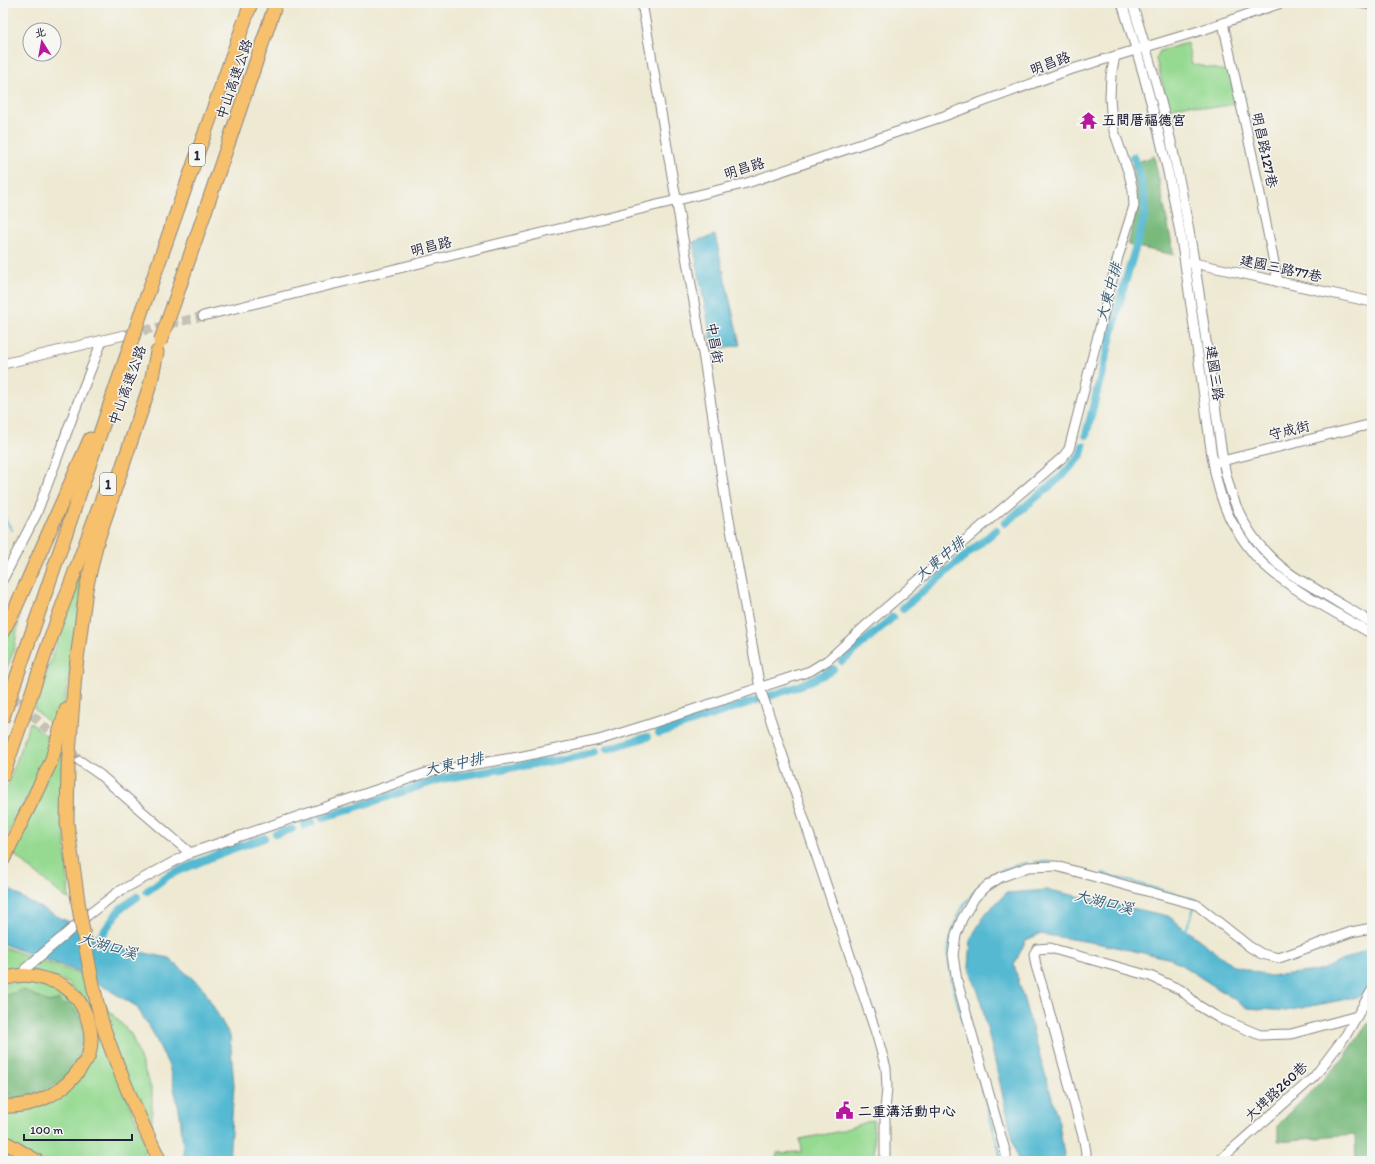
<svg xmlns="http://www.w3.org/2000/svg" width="1375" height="1164" viewBox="0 0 1375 1164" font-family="Itim,'LXGW WenKai TC',sans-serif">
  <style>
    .green { fill: #96da92; stroke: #5c7e66 }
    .forest { fill: #78ba7c; stroke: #4d6e5c }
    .water { fill: #54b9d2; stroke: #3b6e86 }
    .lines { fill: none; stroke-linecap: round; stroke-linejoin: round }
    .stream { stroke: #54b9d2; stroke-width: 2 }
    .canal { stroke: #54b9d2; stroke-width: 8 }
    .minor-tunnel { stroke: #c5c1b4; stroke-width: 9; stroke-dasharray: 9 4.5; stroke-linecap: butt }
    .minor-casing { stroke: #888686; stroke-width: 11 }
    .highway-casing { stroke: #888686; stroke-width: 15 }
    .minor { stroke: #fff; stroke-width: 9 }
    .highway { stroke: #f7c06c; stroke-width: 13 }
    .highway-bridge-casing { stroke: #888686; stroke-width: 15; stroke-linecap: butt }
    .highway-bridge { stroke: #f7c06c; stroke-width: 13 }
    .labels { text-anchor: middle; stroke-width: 3; stroke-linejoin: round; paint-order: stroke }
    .shield { fill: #f6f6f2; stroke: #626272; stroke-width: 1 }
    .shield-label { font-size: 13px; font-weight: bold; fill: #22223b }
    .street-label { font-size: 14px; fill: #22223b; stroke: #f6f6f2 }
    .poi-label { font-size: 14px; font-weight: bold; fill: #22223b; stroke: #f6f6f2; text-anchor: start }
    .water-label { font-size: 15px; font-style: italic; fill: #345770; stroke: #f6f6f2 }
  </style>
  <rect width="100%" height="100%" fill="#f6f6f2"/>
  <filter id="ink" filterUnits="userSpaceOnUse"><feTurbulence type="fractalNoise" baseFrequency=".025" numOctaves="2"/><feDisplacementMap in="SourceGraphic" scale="8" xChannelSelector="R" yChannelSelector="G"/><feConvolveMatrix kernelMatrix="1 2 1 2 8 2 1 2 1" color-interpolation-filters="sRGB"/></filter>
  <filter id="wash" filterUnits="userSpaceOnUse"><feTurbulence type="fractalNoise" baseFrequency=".012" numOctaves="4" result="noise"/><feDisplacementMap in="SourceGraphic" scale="16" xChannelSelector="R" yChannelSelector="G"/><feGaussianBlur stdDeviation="0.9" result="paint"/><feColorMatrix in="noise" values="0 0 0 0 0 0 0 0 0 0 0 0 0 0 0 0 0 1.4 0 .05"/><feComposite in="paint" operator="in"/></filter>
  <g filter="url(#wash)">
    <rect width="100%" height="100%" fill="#eee9d2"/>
    <g class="green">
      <path d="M 1187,43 L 1192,64 L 1230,72 L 1236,104 L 1210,108 L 1189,104 L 1169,109 L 1156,59 L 1160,51 Z"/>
      <path d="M 94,534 L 63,709 L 56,729 L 34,709 Z"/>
      <path d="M 20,615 L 14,650 L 3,678 L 3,644 Z"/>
      <path d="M 30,722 L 52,741 L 45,763 L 3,843 L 3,799 Z"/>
      <path d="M 60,750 L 63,752 L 63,812 L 69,899 L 63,896 L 11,852 Z"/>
      <path d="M 3,947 L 79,974 L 114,1016 L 131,1034 L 152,1091 L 152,1132 L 140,1112 L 107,1028 L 100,1030 L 146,1145 L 143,1161 L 3,1161 L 3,984 C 31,978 50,981 72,1000 L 78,993 L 65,981 L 30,970 L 14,970 L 3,974 Z"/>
      <path d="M 873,1120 L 875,1161 L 778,1161 L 777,1153 L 801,1152 L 800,1139 L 837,1132 Z"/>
    </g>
    <g class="forest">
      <path d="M 1154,156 L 1174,255 L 1128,245 L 1138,203 L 1132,164 Z"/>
      <path d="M 24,990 L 48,1002 L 58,1000 L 65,1005 L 70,1003 L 79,1017 L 84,1032 L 78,1060 L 63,1081 L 35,1093 L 12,1100 L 3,1079 L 3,996 Z"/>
      <path d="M 1371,1019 L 1372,1161 L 1356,1161 L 1355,1135 L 1278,1141 L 1278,1125 L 1343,1059 Z"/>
    </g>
    <g class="water">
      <path d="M 715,235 L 740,345 L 713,349 L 693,242 Z"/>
      <path d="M 3,885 L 29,902 L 121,948 L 169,958 L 203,988 L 230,1036 L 234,1086 L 229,1161 L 183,1161 L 184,1156 L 180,1114 L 169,1066 L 152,1031 L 136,1006 L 79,972 L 3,944 Z"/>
      <path d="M 1049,890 L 1168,916 L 1234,966 L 1269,976 L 1319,971 L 1372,947 L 1372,994 L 1286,1011 L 1248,1008 L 1172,959 L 1096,943 L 1040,934 L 1026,940 L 1014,965 L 1059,1123 L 1065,1161 L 1018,1161 L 980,997 L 969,968 L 971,938 L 986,913 L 1006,893 Z"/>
    </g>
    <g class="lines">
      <g class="stream">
        <path d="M 3,516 L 12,530"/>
        <path d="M 1035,862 L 1052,862"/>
        <path d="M 1103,874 L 1197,900 L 1196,902"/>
        <path d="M 1186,930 L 1194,908"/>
        <path d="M 1001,1161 L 999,1149 L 953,986 C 951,973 947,960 949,947 C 955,906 984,869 1027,863"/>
      </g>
      <g class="canal">
        <path d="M 1086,435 L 1122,293 L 1145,215 L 1145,200 L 1138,167 L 1133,157"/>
        <path d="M 1005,523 L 1062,476 L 1081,455 L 1083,446"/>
        <path d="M 903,608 L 996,530"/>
        <path d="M 842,661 L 893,617"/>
        <path d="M 770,696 L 796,687 L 829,672 L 833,669"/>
        <path d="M 659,733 L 757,700"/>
        <path d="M 607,749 L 647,737"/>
        <path d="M 323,818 L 441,779 L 577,757 L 595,752"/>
        <path d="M 304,825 L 312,822"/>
        <path d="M 276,834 L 292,829"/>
        <path d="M 147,891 L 169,875 L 226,851 L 264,838"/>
        <path d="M 93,947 L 120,909 L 137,897"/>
      </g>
    </g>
  </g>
  <g filter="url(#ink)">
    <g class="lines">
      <g class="minor-tunnel">
        <path d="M 130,334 L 203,316"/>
        <path d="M 3,687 L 80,761"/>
      </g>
      <defs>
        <g id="minor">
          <path d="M 642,3 L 705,365 L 725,497 L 760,688 L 877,1036 L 886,1068 L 887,1088 L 885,1110 L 885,1161"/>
          <path d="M 1122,3 C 1149,88 1172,175 1185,264 C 1192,310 1198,357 1205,403 C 1210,441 1214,495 1235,527 C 1244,542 1255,558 1269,569 C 1298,594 1339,614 1372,634"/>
          <path d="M 1132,3 C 1148,55 1164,107 1175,160 C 1197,259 1208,361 1223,461 C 1232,507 1250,544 1288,572 C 1296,578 1305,583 1314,588 C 1333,600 1353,611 1372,623"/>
          <path d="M 1360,3 L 1372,5"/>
          <path d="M 1223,23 L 1252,155 L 1278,282"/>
          <path d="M 1188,263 L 1194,263 L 1372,302"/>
          <path d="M 203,316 L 747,183 L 944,116 L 1066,71 L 1202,30 L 1281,3"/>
          <path d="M 3,364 L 124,335"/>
          <path d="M 1218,462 L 1372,424"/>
          <path d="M 3,579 L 36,515 L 81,394 L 102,341"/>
          <path d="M 80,761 L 99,774 L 190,853"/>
          <path d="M 25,969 L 88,915 L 118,892 L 190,853 L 432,771 L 519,757 L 599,740 L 650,724 L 810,671 L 828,660 L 873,619 L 1063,457 L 1069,449 L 1118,257 L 1134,206 L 1133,190 L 1129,174 L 1114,131 L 1111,111 L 1110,97 L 1111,76 L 1115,56"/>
          <path d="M 1006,1161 L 1006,1154 L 957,981 L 953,955 L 956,935 L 962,919 L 975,897 L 987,886 L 1001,877 L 1028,867 L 1056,866 L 1197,905 L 1250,947 L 1262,954 L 1279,958 L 1351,932 L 1372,928"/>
          <path d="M 1085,1161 L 1086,1153 L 1084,1140 L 1044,992 L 1036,966 L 1034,954 L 1037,949 L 1050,948 L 1150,976 L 1181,990 L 1199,1006 L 1219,1018 L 1260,1035 L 1291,1034 L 1357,1016"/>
          <path d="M 1219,1161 L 1314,1077 L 1346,1035 L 1372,990"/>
        </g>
        <g id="highway">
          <path d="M 174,303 L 276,3"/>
          <path d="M 143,307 L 251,3"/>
          <path d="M 3,631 L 15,609 L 90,439"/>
          <path d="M 3,717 L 129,349"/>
          <path d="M 3,775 L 55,626 L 106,488"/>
          <path d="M 3,860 L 51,762 L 66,710"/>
          <path d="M 79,908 L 67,823 L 68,766 L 75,675 L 86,589 L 97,542 L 151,382 L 157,352"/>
          <path d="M 86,949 C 91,976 96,1003 104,1029 C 120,1075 139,1118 160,1161"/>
          <path d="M 3,979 C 21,974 30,974 48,980 C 52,981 58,982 62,985 C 84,998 97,1032 88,1057 C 86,1061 83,1064 81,1067 C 65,1093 33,1108 3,1106"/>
          <path d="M 3,1141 L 37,1161"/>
          <path d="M 3,1160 L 5,1161"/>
        </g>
      </defs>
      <use href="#minor" class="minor-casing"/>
      <use href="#highway" class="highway-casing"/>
      <use href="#minor" class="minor"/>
      <use href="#highway" class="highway"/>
      <defs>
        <g id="highway-bridge">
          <path d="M 160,342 L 174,303"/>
          <path d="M 129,349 L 143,307"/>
          <path d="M 79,908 L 86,949"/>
        </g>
      </defs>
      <use href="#highway-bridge" class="highway-bridge-casing"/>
      <use href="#highway-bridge" class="highway-bridge"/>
    </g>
  </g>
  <defs>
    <symbol id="temple-bare" viewBox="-9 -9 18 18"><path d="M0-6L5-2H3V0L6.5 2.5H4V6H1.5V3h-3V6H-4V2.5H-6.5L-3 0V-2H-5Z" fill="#b5179e" stroke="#f6f6f2" stroke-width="2.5" paint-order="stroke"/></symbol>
    <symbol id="civic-bare" viewBox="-9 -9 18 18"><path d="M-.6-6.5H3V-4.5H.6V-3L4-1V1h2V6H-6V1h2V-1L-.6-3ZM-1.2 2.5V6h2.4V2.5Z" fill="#b5179e" stroke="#f6f6f2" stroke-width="2.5" paint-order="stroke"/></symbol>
  </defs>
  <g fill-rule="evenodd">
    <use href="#temple-bare" x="1076" y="108" width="25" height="25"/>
    <use href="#civic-bare" x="832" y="1098" width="25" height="25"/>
  </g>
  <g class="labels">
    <g class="shield">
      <rect x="189" y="144" width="16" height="22" rx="3"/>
      <rect x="100" y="473" width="16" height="22" rx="3"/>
    </g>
    <g class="shield-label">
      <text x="197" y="160">1</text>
      <text x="108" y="489">1</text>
    </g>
    <g class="street-label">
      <text transform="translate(1050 63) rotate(-20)" y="5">明昌路</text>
      <text transform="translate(234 79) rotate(-71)" y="5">中山高速公路</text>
      <text transform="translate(1265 150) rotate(78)" y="5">明昌路127巷</text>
      <text transform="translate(744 168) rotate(-17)" y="5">明昌路</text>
      <text transform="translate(431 246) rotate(-14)" y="5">明昌路</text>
      <text transform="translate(1281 268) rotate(12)" y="5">建國三路77巷</text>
      <text transform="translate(715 343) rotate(80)" y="5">中昌街</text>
      <text transform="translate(1215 373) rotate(82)" y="5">建國三路</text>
      <text transform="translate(127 385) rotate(-70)" y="5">中山高速公路</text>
      <text transform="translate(1289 430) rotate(-14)" y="5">守成街</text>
      <text transform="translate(1276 1091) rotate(-43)" y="5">大埤路260巷</text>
    </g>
    <g class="poi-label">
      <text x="1102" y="125">五間厝福德宮</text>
      <text x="858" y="1116">二重溝活動中心</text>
    </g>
    <g class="water-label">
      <text transform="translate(1109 292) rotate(-75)" y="5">大東中排</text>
      <text transform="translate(940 559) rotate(-40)" y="5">大東中排</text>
      <text transform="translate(454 764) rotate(-12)" y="5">大東中排</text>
      <text transform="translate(1104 902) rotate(14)" y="5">大湖口溪</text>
      <text transform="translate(108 946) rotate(16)" y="5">大湖口溪</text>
    </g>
  </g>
  <rect width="1375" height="1164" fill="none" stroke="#f6f6f2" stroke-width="16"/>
  <g transform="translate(42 42) rotate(349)"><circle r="19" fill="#f6f6f2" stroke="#a1a1a9"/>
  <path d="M0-3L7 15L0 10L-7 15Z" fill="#b5179e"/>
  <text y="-6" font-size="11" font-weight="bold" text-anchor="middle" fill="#22223b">北</text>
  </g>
  <path d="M24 1134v6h108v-6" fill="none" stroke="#22223b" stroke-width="2"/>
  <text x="30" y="1134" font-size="12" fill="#22223b" stroke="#f6f6f2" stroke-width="3" paint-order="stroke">100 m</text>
</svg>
